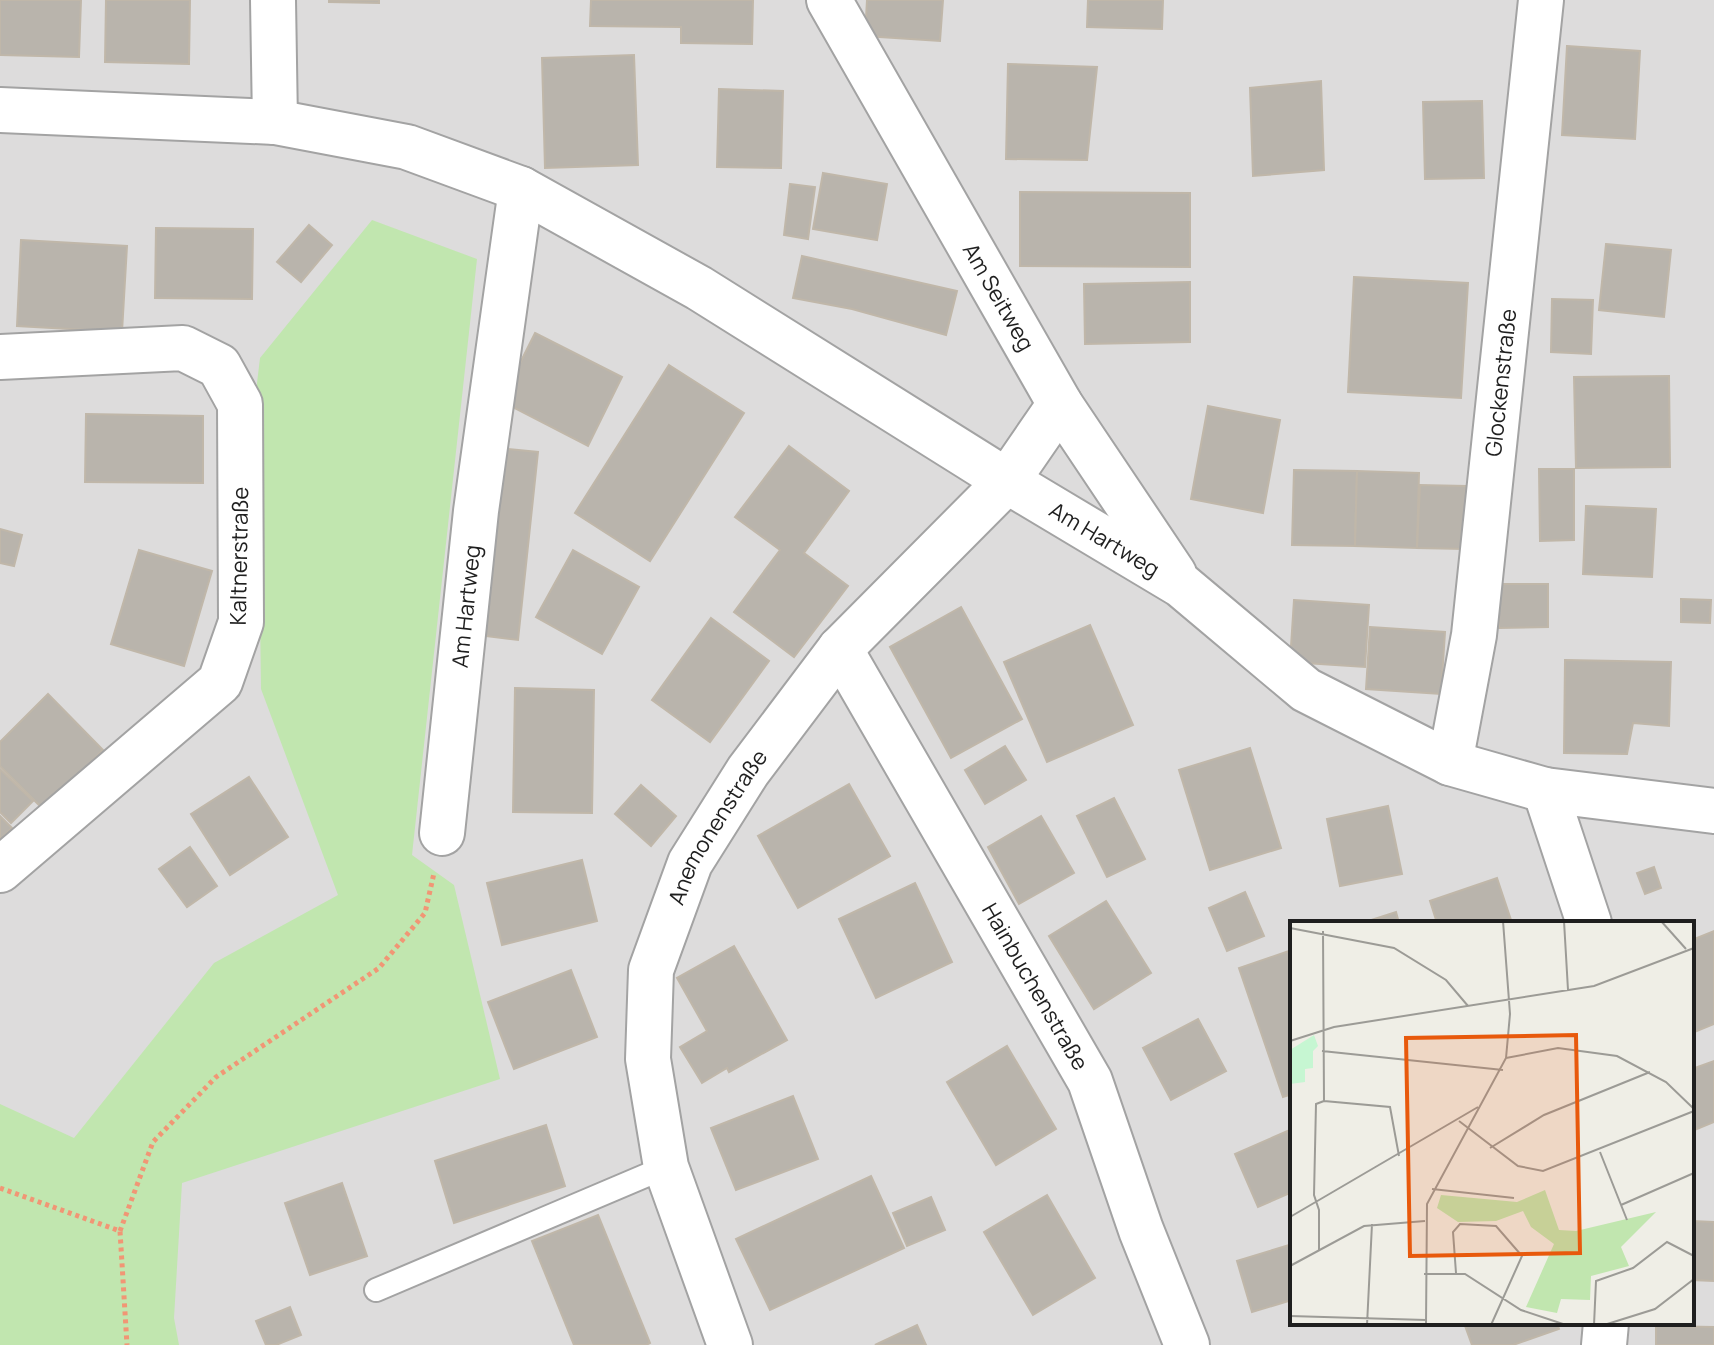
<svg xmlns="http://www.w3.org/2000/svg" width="1714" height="1345" viewBox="0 0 1714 1345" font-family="Manrope,sans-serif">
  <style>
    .residential { fill: #dddcdc; fill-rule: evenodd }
    .grass { fill: #c1e6af }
    .building { fill: #b9b4ac; stroke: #c0b7a9; stroke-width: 2 }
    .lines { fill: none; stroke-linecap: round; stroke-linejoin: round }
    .lane-casing { stroke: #a3a3a3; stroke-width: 26 }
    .street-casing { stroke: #a3a3a3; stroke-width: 48 }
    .path { stroke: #f19675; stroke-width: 5; stroke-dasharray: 4 4; stroke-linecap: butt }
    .lane { stroke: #fff; stroke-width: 22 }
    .street { stroke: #fff; stroke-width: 44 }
    .labels { text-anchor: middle; stroke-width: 6; stroke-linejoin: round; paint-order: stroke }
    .street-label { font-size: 22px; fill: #1f1f1f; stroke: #fff }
    .inset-road { fill: none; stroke: #9c9b96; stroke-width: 2 }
    .view { fill: #e8590c; fill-opacity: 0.15; stroke: #e8590c; stroke-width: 4 }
    .inset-edge { fill: none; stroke: #1f1f1f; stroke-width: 4 }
  </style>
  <rect width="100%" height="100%" fill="#efeee6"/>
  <path class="residential" d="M 0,0 L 1714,0 L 1714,1345 L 0,1345 ZM 1292,923 L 1692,923 L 1692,1323 L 1292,1323 Z"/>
  <path class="grass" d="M 372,220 L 477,259 L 412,855 L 454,885 L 500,1079 L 182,1183 L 174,1318 L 179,1345 L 0,1345 L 0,1104 L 74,1138 L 214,963 L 338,895 L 261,689 L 257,383 L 260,358 Z"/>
  <g class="building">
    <path d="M 0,0 L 81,0 L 79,57 L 0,55 Z"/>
    <path d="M 106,0 L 190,0 L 189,64 L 105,62 Z"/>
    <path d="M 329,0 L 379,0 L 379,3 L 329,2 Z"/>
    <path d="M 591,0 L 753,0 L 752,44 L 681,43 L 681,27 L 590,26 Z"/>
    <path d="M 867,0 L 943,0 L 940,41 L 865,36 Z"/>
    <path d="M 1088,0 L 1163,0 L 1162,29 L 1087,27 Z"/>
    <path d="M 1567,46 L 1640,51 L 1635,139 L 1562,135 Z"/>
    <path d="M 634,55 L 638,165 L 545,168 L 542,58 Z"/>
    <path d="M 1008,64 L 1097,67 L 1087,160 L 1006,159 Z"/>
    <path d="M 1321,81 L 1324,170 L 1253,176 L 1250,88 Z"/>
    <path d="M 719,89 L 783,91 L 781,168 L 717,167 Z"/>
    <path d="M 1482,101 L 1484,178 L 1425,179 L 1423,102 Z"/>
    <path d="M 823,173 L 887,184 L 877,240 L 813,229 Z"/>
    <path d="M 790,184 L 815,187 L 808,239 L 784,235 Z"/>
    <path d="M 1020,192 L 1190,193 L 1190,267 L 1020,266 Z"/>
    <path d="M 309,225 L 332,245 L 301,282 L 277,262 Z"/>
    <path d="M 156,228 L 253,229 L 252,299 L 155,298 Z"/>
    <path d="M 21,240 L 127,246 L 122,332 L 17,326 Z"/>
    <path d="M 1606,244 L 1671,250 L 1664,317 L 1599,310 Z"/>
    <path d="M 802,256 L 957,291 L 946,335 L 852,309 L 793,298 Z"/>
    <path d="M 1354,277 L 1468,283 L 1461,398 L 1348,392 Z"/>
    <path d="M 1190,282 L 1190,342 L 1085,344 L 1084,284 Z"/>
    <path d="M 1552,299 L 1593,300 L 1591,354 L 1551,352 Z"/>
    <path d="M 535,333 L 622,377 L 588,446 L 501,401 Z"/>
    <path d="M 669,365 L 744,413 L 650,561 L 575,513 Z"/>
    <path d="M 1669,376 L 1670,467 L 1576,468 L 1574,377 Z"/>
    <path d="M 1208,406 L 1280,420 L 1263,513 L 1191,499 Z"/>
    <path d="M 86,414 L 203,416 L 203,483 L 85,482 Z"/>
    <path d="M 789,446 L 849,491 L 804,553 L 848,586 L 794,657 L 734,612 L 780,550 L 735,517 Z"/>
    <path d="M 497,448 L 538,452 L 518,640 L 477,635 Z"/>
    <path d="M 1539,469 L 1574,469 L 1574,540 L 1540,541 Z"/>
    <path d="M 1294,470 L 1357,471 L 1355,546 L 1292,545 Z"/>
    <path d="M 1357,471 L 1419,473 L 1417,548 L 1355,546 Z"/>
    <path d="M 1420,485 L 1466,486 L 1464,549 L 1417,548 Z"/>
    <path d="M 1586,506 L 1656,509 L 1652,577 L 1583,574 Z"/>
    <path d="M 0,529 L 22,535 L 14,566 L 0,563 Z"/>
    <path d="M 139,550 L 212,571 L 184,666 L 111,644 Z"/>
    <path d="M 573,550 L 639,587 L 602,654 L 536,617 Z"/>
    <path d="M 1499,584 L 1548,584 L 1548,627 L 1499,628 Z"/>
    <path d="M 1681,599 L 1711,600 L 1710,623 L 1681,622 Z"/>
    <path d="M 1294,600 L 1369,605 L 1365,667 L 1290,662 Z"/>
    <path d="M 961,607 L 1022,719 L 951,758 L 890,647 Z"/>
    <path d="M 711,618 L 769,661 L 710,742 L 652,700 Z"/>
    <path d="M 1090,625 L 1133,725 L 1047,762 L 1004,662 Z"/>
    <path d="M 1370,627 L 1445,632 L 1441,694 L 1366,689 Z"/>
    <path d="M 1565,660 L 1671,662 L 1669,726 L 1633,723 L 1627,754 L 1564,753 Z"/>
    <path d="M 515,688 L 594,690 L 592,813 L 513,812 Z"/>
    <path d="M 48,694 L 103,750 L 43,809 L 0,766 L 0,742 Z"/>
    <path d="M 1005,746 L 1026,780 L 985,804 L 965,770 Z"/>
    <path d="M 1250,748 L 1281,848 L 1210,870 L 1179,770 Z"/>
    <path d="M 0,769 L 33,801 L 11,823 L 0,812 Z"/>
    <path d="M 249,777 L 288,837 L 230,875 L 191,814 Z"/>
    <path d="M 849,784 L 890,856 L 798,908 L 758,836 Z"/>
    <path d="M 641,785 L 676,816 L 651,846 L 615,814 Z"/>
    <path d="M 1114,798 L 1145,859 L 1107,877 L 1077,816 Z"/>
    <path d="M 1388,806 L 1402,874 L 1340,886 L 1327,819 Z"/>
    <path d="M 0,816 L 12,828 L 0,840 Z"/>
    <path d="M 1041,816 L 1074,873 L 1019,904 L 988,847 Z"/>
    <path d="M 190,847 L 217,886 L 187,907 L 159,869 Z"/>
    <path d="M 582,860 L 597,921 L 502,945 L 487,883 Z"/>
    <path d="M 1654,867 L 1661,888 L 1645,894 L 1637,873 Z"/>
    <path d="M 1497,878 L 1512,923 L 1437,923 L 1430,901 Z"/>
    <path d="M 915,883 L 952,962 L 876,998 L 839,919 Z"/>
    <path d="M 1245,892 L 1264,936 L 1227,951 L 1209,908 Z"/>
    <path d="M 1106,901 L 1151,973 L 1094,1009 L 1049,936 Z"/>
    <path d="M 1396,912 L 1399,923 L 1362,923 Z"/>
    <path d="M 1714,931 L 1714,1024 L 1692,1033 L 1692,940 Z"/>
    <path d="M 734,946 L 787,1040 L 729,1072 L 727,1068 L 702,1083 L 680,1047 L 707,1031 L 677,978 Z"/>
    <path d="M 1292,950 L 1292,1094 L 1283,1097 L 1239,968 Z"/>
    <path d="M 571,970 L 597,1037 L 514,1069 L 488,1002 Z"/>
    <path d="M 1198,1019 L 1226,1071 L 1171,1100 L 1143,1048 Z"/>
    <path d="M 1007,1046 L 1056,1129 L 996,1165 L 947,1082 Z"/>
    <path d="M 1714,1061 L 1714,1122 L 1692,1131 L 1692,1069 Z"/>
    <path d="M 793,1096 L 818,1159 L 736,1190 L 711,1128 Z"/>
    <path d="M 546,1125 L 565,1186 L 454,1223 L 435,1161 Z"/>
    <path d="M 1292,1129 L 1292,1192 L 1258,1207 L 1235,1154 Z"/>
    <path d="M 871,1176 L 904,1248 L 770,1310 L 736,1239 Z"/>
    <path d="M 342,1183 L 367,1256 L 310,1275 L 285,1203 Z"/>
    <path d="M 1047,1195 L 1095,1278 L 1033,1315 L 984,1232 Z"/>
    <path d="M 931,1197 L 945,1230 L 907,1246 L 893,1213 Z"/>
    <path d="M 598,1215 L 650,1343 L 646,1345 L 574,1345 L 532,1241 Z"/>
    <path d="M 1692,1221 L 1714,1222 L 1714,1281 L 1692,1280 Z"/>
    <path d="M 1292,1244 L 1292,1300 L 1252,1312 L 1237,1261 Z"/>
    <path d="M 290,1307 L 301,1335 L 276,1345 L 266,1345 L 256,1321 Z"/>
    <path d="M 1464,1323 L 1557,1323 L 1559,1329 L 1513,1345 L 1472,1345 Z"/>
    <path d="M 917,1325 L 926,1345 L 875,1345 Z"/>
    <path d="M 1656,1326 L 1714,1327 L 1714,1345 L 1656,1345 Z"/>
  </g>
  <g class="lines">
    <defs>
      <path id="lane" d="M 376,1290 L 666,1167"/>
      <g id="street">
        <path d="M 273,0 L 275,122"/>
        <path id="s1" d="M 829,0 L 1060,404 L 1174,574"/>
        <path id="s2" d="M 0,110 L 275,122 L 407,147 L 521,189 L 699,288 L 1007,481 L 1181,585 L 1306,690 L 1450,763 L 1545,790 L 1714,811"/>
        <path d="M 0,357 L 183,348 L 219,366 L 240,404 L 241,622 L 220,682 L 0,870"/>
        <path id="s3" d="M 840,649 L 1090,1081 L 1141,1230 L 1187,1345"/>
        <path id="s4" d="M 1450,763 L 1474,635 L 1541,0"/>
        <path d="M 1545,790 L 1589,923"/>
        <path id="s5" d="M 442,833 L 476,511 L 521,189"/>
        <path id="s6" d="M 730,1345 L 666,1167 L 648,1059 L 651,970 L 690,863 L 748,771 L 840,649 L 1007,481 L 1060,404"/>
        <path d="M 1604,1345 L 1606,1323"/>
      </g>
    </defs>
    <use href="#lane" class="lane-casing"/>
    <use href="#street" class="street-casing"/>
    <g class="path">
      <path d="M 0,1188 L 120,1231 L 127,1345"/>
      <path d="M 120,1231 L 153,1142 L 216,1077 L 379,968 L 425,913 L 434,873"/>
    </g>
    <use href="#lane" class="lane"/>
    <use href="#street" class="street"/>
  </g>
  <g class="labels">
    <g class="street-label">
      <text dy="8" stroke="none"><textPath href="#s1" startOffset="342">Am Seitweg</textPath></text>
      <text dy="8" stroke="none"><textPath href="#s4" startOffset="384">Glockenstraße</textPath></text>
      <text dy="8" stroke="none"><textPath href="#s2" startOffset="1212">Am Hartweg</textPath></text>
      <text transform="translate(239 556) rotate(-89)" y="8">Kaltnerstraße</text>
      <text dy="8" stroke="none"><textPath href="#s5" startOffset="228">Am Hartweg</textPath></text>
      <text dy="8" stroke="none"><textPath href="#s6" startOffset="546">Anemonenstraße</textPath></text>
      <text dy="8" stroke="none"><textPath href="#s3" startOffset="390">Hainbuchenstraße</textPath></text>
    </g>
  </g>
  <g transform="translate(1290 921)">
    <rect width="404" height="404" fill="#efeee6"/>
    <path d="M 255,269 L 269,309 L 286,310 L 366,291 L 331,326 L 339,345 L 301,355 L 300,379 L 271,378 L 267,392 L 236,386 L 264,323 L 241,306 L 233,290 L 206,300 L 168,301 L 147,287 L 151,274 L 227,281 Z" fill="#c1e6af"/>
    <path d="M 24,114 L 28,125 L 23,130 L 23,147 L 15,148 L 15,161 L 0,163 L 0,129 Z" fill="#c6f6d2"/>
    <path class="inset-road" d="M 274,0 L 278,69M 371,0 L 396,28M 0,7 L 104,27 L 156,59 L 178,85M 0,120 L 44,106 L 304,65 L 404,27M 32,130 L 213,149M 216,137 L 268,127 L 327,135 L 376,161 L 404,188M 34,180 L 100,186 L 109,235M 169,200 L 228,245 L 253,250 L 404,190M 200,227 L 254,194 L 360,151M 310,231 L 337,299M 142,268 L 224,277M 331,284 L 404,252M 0,296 L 188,186M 29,329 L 29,289 L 24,274 L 26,183 L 34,180 L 33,10M 0,345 L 74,305 L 135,300M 166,352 L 163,311 L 170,303 L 206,305 L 232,335 L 201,404M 134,353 L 175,353 L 231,389 L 276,404M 0,395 L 136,399M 77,404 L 82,303M 136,404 L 137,283 L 216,137 L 220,93 L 213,0M 304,404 L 306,360 L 343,347 L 377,321 L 404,335M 314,404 L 365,388 L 404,358"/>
    <path class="view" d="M 286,114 L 290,332 L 120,335 L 116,117 Z"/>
    <rect width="404" height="404" class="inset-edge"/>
  </g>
</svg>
